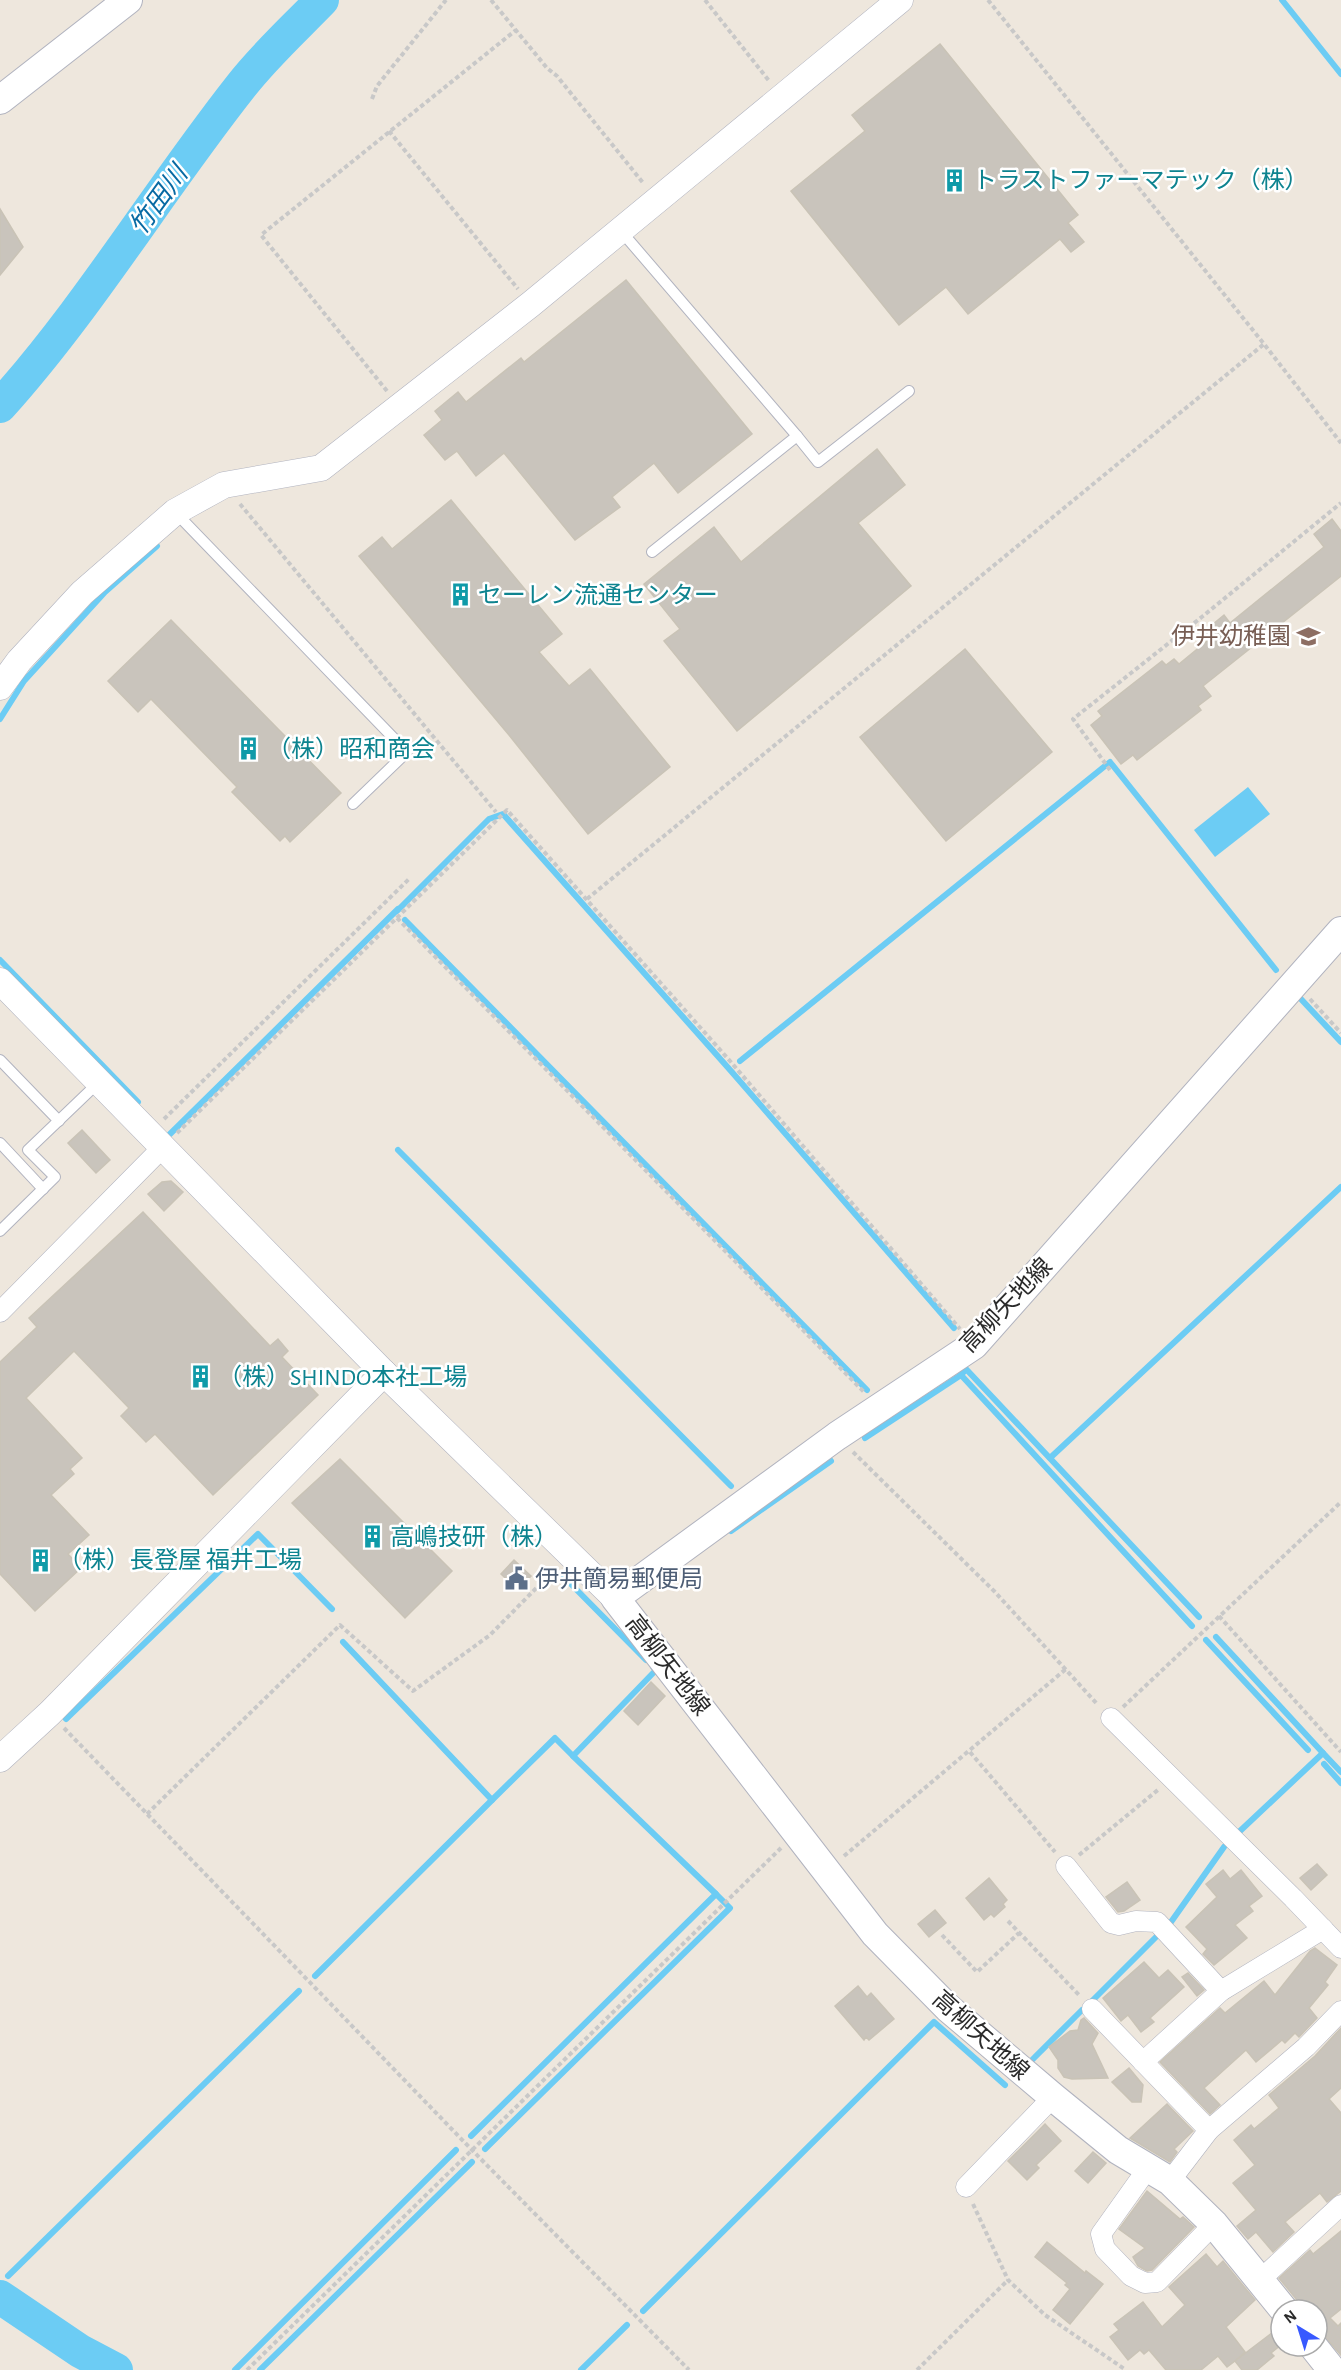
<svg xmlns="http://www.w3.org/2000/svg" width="1341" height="2370" viewBox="0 0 1341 2370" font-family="'Alegreya Sans','Noto Sans JP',sans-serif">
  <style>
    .water { fill: #6cccf4 }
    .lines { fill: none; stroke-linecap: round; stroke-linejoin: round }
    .stream { stroke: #6cccf4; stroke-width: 6 }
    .river { stroke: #6cccf4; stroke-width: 34 }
    .building { fill: #c9c4bc; stroke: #c9c3b6; stroke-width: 1.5 }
    .service-casing { stroke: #b1b3bf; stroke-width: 12 }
    .minor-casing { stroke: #b1b3bf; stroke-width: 21 }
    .tertiary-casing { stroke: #b1b3bf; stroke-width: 27 }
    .secondary-casing { stroke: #b1b3bf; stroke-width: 30 }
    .path { stroke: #c8c8c8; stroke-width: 4; stroke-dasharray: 4.5 3; stroke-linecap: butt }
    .service { stroke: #fff; stroke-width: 10 }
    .minor { stroke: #fff; stroke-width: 20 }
    .tertiary { stroke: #fff; stroke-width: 26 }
    .secondary { stroke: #fff; stroke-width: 28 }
    .labels { text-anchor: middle; stroke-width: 5; stroke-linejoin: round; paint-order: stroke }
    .culture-label { font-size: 24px; fill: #0d838f; stroke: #fff; text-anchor: start }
    .education-label { font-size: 24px; fill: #785e54; stroke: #fff; text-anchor: end }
    .street-label { font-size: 24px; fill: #2b2b2b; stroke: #fff }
    .service-label { font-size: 24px; fill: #4e5e75; stroke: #fff; text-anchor: start }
    .water-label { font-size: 26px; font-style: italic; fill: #086aa3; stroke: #fff }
  </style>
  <rect width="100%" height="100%" fill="#eee7dd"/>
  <path class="water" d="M 1248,787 L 1270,814 L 1215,857 L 1194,830 Z"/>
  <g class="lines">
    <g class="stream">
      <path d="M 1282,0 L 1341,74"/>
      <path d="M 0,719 L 24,681 L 105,592 L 157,546"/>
      <path d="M 397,911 L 489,819 L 503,814 L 731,1071 L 954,1328"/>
      <path d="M 405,920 L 867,1390"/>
      <path d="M 0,960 L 138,1102"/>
      <path d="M 1300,998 L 1341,1042"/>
      <path d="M 740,1061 L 1110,762 L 1276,970"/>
      <path d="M 170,1134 L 398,909"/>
      <path d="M 398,1150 L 731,1486"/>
      <path d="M 961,1375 L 1192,1626"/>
      <path d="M 865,1438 L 961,1375 L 966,1369 L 1199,1617"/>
      <path d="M 1050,1458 L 1341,1187"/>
      <path d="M 731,1531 L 831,1461"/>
      <path d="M 564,1577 L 646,1660"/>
      <path d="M 1216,1637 L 1323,1753"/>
      <path d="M 1206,1640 L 1308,1750"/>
      <path d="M 66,1719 L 258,1534 L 332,1609"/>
      <path d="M 1324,1764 L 1341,1783"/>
      <path d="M 492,1800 L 555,1738 L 573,1756 L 656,1670 L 653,1667"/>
      <path d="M 1240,1831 L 1323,1753 L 1341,1772"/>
      <path d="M 1171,1922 L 1224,1847"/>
      <path d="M 315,1976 L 492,1800 L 343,1642"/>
      <path d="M 1092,2001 L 1159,1934"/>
      <path d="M 1031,2061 L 1082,2010"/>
      <path d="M 471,2136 L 716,1894 L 573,1756"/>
      <path d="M 485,2149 L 730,1908 L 716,1894"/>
      <path d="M 8,2276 L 299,1991"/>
      <path d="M 643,2311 L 934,2022 L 1005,2085"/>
      <path d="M 235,2370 L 456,2150"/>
      <path d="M 260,2370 L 472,2162"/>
      <path d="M 581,2370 L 627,2325"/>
    </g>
    <g class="river">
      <path d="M 0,406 C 89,307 158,191 241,86 C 265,55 295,28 322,0"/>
      <path d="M 0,2297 L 80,2351 L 116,2370"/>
    </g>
  </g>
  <g class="building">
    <path d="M 940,44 L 1078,215 L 1068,223 L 1084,242 L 1071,252 L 1060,239 L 968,314 L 946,287 L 899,325 L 791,191 L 865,131 L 852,115 Z"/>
    <path d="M 0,209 L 23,247 L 0,275 Z"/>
    <path d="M 626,280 L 752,434 L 678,493 L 654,463 L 612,497 L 620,507 L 575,540 L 504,453 L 476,476 L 457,451 L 445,460 L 424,435 L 442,420 L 435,411 L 458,392 L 466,402 L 521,358 L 524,362 Z"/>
    <path d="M 877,449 L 905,485 L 858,523 L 911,586 L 737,731 L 664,641 L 680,629 L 644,584 L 714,527 L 741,562 Z"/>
    <path d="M 451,500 L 562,634 L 539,652 L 569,686 L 590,669 L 670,767 L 588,834 L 509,735 L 359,556 L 382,537 L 392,549 Z"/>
    <path d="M 1332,519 L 1341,531 L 1341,576 L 1203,686 L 1211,696 L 1198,706 L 1201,710 L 1137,760 L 1133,755 L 1121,764 L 1091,725 L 1102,716 L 1098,711 L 1162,661 L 1166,665 L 1174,659 L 1179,664 L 1207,641 L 1201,634 L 1224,615 L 1230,623 L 1324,547 L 1314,534 Z"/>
    <path d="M 171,620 L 341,793 L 290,842 L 285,836 L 280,841 L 232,792 L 237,787 L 151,699 L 138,712 L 108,681 Z"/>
    <path d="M 965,649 L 1052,752 L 946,841 L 860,737 Z"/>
    <path d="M 82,1130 L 110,1160 L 96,1173 L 68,1143 Z"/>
    <path d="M 171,1181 L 183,1192 L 164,1211 L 148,1194 L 162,1182 Z"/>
    <path d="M 143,1212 L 270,1346 L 278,1339 L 288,1351 L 282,1357 L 318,1395 L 213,1495 L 155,1434 L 146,1442 L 121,1416 L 129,1408 L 74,1351 L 26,1398 L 82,1458 L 70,1469 L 74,1474 L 51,1495 L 89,1535 L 68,1554 L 81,1568 L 35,1611 L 0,1574 L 0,1362 L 37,1327 L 29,1318 Z"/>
    <path d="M 340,1459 L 452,1571 L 405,1618 L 292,1503 Z"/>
    <path d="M 514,1560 L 531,1576 L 518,1590 L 501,1574 Z"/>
    <path d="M 651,1682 L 665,1696 L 638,1725 L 624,1711 Z"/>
    <path d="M 1317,1864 L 1327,1875 L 1311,1890 L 1300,1878 Z"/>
    <path d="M 1223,1870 L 1230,1879 L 1241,1870 L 1262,1896 L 1249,1906 L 1253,1911 L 1235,1925 L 1247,1938 L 1214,1965 L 1203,1954 L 1207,1949 L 1186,1927 L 1217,1897 L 1206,1884 Z"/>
    <path d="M 989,1878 L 1007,1900 L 1003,1904 L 1005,1907 L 994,1917 L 991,1914 L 984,1920 L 966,1898 Z"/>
    <path d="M 1127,1882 L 1140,1900 L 1124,1911 L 1118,1912 L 1106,1897 Z"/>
    <path d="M 935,1910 L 946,1923 L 929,1937 L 918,1924 Z"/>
    <path d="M 1315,1948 L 1337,1965 L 1325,1982 L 1328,1985 L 1309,2008 L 1317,2018 L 1299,2037 L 1295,2033 L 1285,2043 L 1282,2040 L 1256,2062 L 1246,2050 L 1204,2088 L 1220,2105 L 1210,2114 L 1160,2062 L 1220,2008 L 1225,2013 L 1264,1981 L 1275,1995 L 1310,1951 Z"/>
    <path d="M 1144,1962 L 1159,1978 L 1168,1970 L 1184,1987 L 1150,2018 L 1154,2022 L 1141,2032 L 1128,2015 L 1121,2021 L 1103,1998 Z"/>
    <path d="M 1188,1973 L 1204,1990 L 1197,1996 L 1182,1977 Z"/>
    <path d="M 858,1986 L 867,1997 L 871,1993 L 894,2019 L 869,2040 L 866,2037 L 864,2040 L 835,2006 Z"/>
    <path d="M 1084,2018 L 1098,2033 L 1092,2044 L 1108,2078 L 1072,2079 L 1064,2077 L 1058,2068 L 1058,2060 L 1049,2047 L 1070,2031 L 1078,2030 L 1081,2020 Z"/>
    <path d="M 1341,2028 L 1341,2088 L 1329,2099 L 1341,2113 L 1341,2191 L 1327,2202 L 1320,2193 L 1285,2222 L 1294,2232 L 1273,2252 L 1256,2232 L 1248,2239 L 1237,2226 L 1256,2210 L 1233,2183 L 1255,2165 L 1234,2140 L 1251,2125 L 1254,2129 L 1279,2108 L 1269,2095 L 1315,2056 Z"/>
    <path d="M 1129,2068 L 1143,2085 L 1141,2102 L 1132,2102 L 1112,2082 Z"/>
    <path d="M 1167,2104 L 1193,2131 L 1174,2149 L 1177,2152 L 1170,2162 L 1130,2138 Z"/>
    <path d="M 1045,2124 L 1061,2141 L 1036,2165 L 1039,2168 L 1027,2180 L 1008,2161 Z"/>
    <path d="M 1093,2152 L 1106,2163 L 1088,2183 L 1075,2171 Z"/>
    <path d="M 1147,2191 L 1180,2219 L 1183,2217 L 1194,2227 L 1152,2270 L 1147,2271 L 1138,2266 L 1133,2257 L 1145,2248 L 1119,2229 Z"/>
    <path d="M 1341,2231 L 1341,2309 L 1330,2318 L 1338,2326 L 1341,2323 L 1341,2355 L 1317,2328 L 1317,2310 L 1300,2310 L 1297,2300 L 1279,2278 L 1310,2250 L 1313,2254 Z"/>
    <path d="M 1047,2242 L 1085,2273 L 1086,2271 L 1103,2284 L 1070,2324 L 1053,2310 L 1070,2289 L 1065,2285 L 1067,2283 L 1035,2257 Z"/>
    <path d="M 1206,2254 L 1217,2267 L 1223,2261 L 1255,2300 L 1226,2327 L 1245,2352 L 1235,2361 L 1281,2326 L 1281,2345 L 1271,2353 L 1274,2356 L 1257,2370 L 1242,2370 L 1235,2361 L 1227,2367 L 1218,2356 L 1201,2370 L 1166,2370 L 1149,2350 L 1144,2354 L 1140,2350 L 1128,2360 L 1110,2337 L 1119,2330 L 1114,2324 L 1143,2302 L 1162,2327 L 1185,2305 L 1169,2287 Z"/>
  </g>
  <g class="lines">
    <defs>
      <g id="service">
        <path d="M 621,231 L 797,436 L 652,552"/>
        <path d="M 797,436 L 818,462 L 909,391"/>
        <path d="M 175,512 L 407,752 L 353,804"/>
        <path d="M 0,1060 L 59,1121"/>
        <path d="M 0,1143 L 43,1189"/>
        <path d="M 0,1231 L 55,1177 L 28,1150 L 99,1082"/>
      </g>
      <g id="minor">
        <path d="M 0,1312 L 164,1146"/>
        <path d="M 1111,1718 L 1293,1898 L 1341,1948"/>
        <path d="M 1066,1866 L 1111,1923 L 1119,1925 L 1136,1921 L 1157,1922 L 1221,1991"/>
        <path d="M 1092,2009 L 1209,2130"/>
        <path d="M 1143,2062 L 1221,1991 L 1323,1929"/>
        <path d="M 1148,2168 L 1101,2234 L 1105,2249 L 1131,2276 L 1145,2283 L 1157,2282 L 1214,2224"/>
        <path d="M 1170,2181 L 1209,2130 L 1306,2047 L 1341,2011"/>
        <path d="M 966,2187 L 1053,2097"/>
        <path d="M 1260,2280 L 1341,2205"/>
      </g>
      <g id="tertiary">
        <path d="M 0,687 L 19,661 L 82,593 L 175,512 L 224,485 L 321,468 L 531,304 L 900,0"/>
        <path d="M 0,981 L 384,1373 L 615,1598"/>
        <path d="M 0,1759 L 50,1713 L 384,1373"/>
      </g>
      <g id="secondary">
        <path d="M 0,100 L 128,0"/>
        <path d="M 1284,2310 L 1214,2224 L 1170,2181 L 1118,2150 L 1053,2097 L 948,2008 L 875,1934 L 615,1598 L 837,1436 L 974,1345 L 1341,931"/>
        <path d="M 1313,2346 L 1332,2370"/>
      </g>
    </defs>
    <use href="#service" class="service-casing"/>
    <use href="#minor" class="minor-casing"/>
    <use href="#tertiary" class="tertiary-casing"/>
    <use href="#secondary" class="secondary-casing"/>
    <g class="path">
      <path d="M 491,0 L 547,68 L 557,76 L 644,184"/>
      <path d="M 705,0 L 770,82"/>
      <path d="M 988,0 L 1264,344 L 1341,443"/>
      <path d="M 372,99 L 377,86 L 446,0"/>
      <path d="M 389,131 L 518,289"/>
      <path d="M 387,391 L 261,235 L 516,30"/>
      <path d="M 240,504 L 496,812"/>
      <path d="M 1110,770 L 1073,719 L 1203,616 L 1341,503"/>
      <path d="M 587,899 L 1264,344"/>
      <path d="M 397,918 L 864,1392"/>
      <path d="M 1310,999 L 1341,1033"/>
      <path d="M 164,1119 L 409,879"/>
      <path d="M 177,1133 L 507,810 L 730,1061 L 960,1329"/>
      <path d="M 853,1452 L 995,1592 L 1098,1705"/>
      <path d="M 1219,1616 L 1341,1752"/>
      <path d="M 1123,1707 L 1341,1502"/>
      <path d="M 64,1728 L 471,2149 L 689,2370"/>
      <path d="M 970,1752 L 1055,1852"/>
      <path d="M 147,1814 L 340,1625 L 413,1691 L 490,1635 L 556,1568"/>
      <path d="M 1079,1855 L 1159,1789"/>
      <path d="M 844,1856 L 1066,1669"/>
      <path d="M 1008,1921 L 1080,1996"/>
      <path d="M 942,1935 L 977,1972 L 1019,1933"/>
      <path d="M 973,2204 L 1008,2280 L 1045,2315 L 1126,2370"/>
      <path d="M 247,2370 L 781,1848"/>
      <path d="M 917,2370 L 1008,2280"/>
    </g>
    <use href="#service" class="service"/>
    <use href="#minor" class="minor"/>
    <use href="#tertiary" class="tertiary"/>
    <use href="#secondary" class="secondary"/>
  </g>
  <defs>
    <symbol id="building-bare" viewBox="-9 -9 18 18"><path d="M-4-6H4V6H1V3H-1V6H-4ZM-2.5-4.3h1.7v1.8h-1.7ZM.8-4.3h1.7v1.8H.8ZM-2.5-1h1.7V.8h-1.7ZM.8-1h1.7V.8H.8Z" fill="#0f9aa8" stroke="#fff" stroke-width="2.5" paint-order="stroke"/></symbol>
    <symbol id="school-bare" viewBox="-9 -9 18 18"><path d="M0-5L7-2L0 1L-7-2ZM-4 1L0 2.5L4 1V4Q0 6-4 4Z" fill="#8d6e63" stroke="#fff" stroke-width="2.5" paint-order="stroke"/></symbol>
    <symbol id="civic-bare" viewBox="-9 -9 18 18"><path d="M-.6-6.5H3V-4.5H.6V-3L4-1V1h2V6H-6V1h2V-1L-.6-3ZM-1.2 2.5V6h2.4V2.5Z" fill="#5c6f8a" stroke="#fff" stroke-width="2.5" paint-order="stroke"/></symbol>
  </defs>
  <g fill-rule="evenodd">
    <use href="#building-bare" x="938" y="164" width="33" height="33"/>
    <use href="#building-bare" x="444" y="578" width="33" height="33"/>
    <use href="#school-bare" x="1292" y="620" width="33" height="33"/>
    <use href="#building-bare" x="232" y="732" width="33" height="33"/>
    <use href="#building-bare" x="184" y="1360" width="33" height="33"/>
    <use href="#building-bare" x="356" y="1520" width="33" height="33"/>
    <use href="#building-bare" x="24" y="1544" width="33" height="33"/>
    <use href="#civic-bare" x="500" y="1562" width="33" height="33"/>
  </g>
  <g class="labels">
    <g class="culture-label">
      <text x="973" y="188">トラストファーマテック（株）</text>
      <text x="478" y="603">セーレン流通センター</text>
      <text x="267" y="757">（株）昭和商会</text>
      <text x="218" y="1385">（株）SHINDO本社工場</text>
      <text x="390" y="1545">高嶋技研（株）</text>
      <text x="58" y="1568">（株）長登屋 福井工場</text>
    </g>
    <g class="education-label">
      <text x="1291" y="644">伊井幼稚園</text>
    </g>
    <g class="street-label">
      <text transform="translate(1006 1305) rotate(-46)" y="8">高柳矢地線</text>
      <text transform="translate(668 1665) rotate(52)" y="8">高柳矢地線</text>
      <text transform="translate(981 2035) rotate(42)" y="8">高柳矢地線</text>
    </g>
    <g class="service-label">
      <text x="535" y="1587">伊井簡易郵便局</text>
    </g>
    <g class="water-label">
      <text transform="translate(158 200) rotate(-54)" y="9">竹田川</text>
    </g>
  </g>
  <g transform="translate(1299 2328) rotate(322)"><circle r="28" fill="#ffffff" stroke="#aaaaaa" stroke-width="1.5"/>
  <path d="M0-4.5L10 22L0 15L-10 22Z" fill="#3859ff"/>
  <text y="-9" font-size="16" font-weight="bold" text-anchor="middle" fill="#2b2b2b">N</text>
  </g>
</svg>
